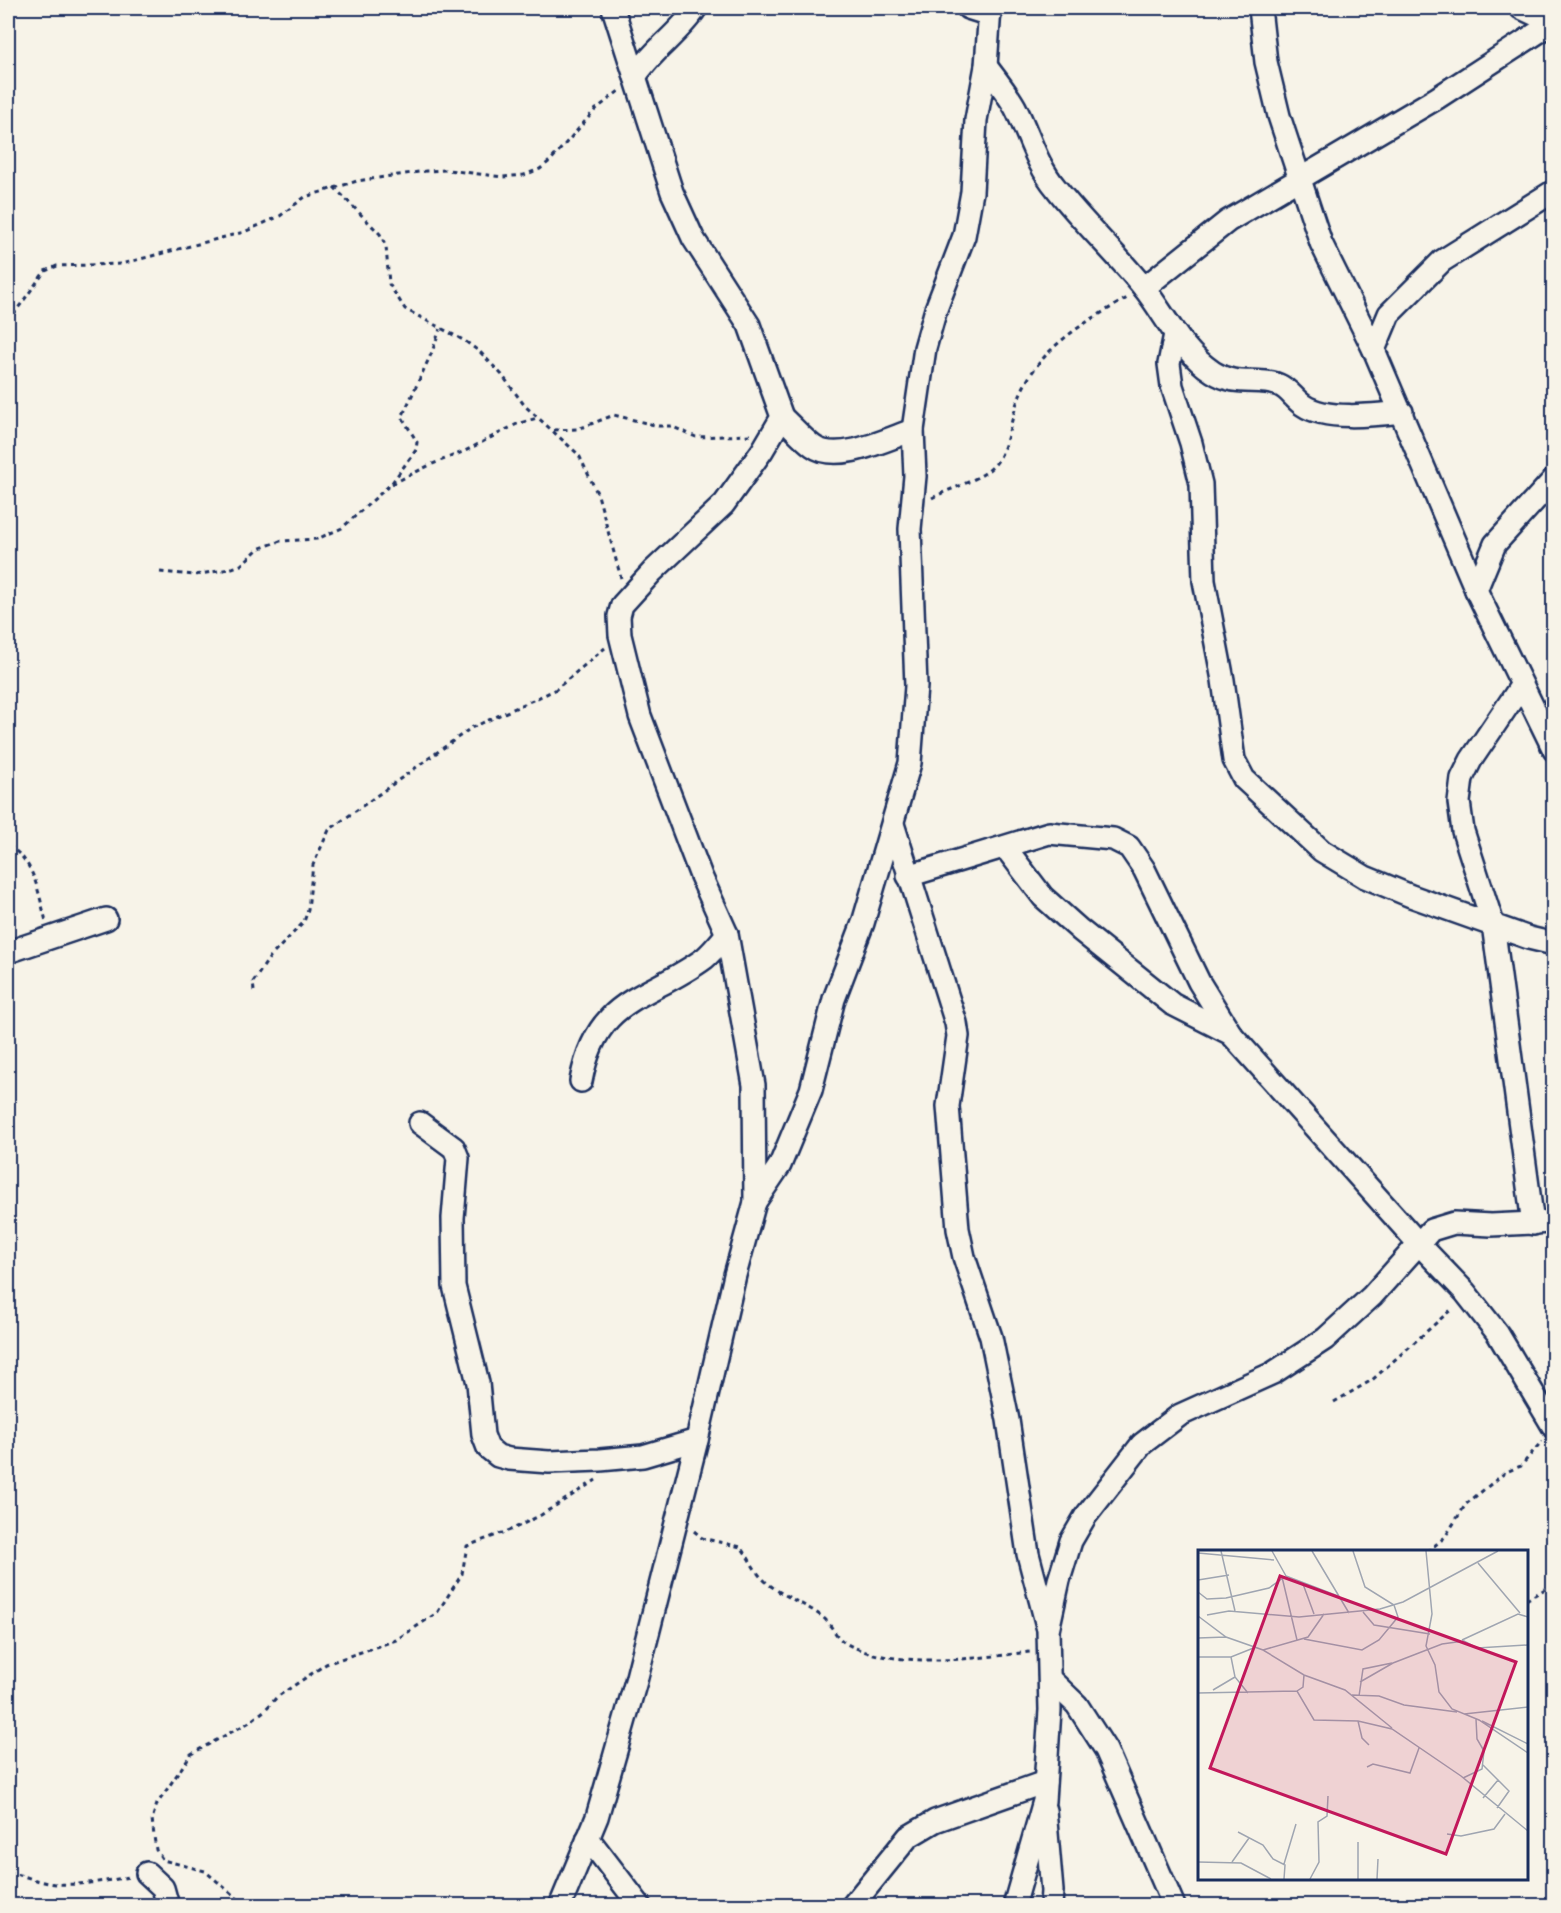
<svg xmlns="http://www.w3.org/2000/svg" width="1561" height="1913" viewBox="0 0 1561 1913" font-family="'Comic Neue',sans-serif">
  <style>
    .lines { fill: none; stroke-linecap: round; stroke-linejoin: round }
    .minor-casing { stroke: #1b2f5e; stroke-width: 26 }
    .path { stroke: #1b2f5e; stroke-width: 3; stroke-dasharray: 4.5 4.5; stroke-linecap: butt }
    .minor { stroke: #f7f3e8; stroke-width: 21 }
    .inset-road { fill: none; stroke: #9fa5b1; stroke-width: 1.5 }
    .view { fill: #c2185b; fill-opacity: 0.15; stroke: #c2185b; stroke-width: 3 }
    .inset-edge { fill: none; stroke: #1b2f5e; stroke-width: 3 }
  </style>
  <rect width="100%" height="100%" fill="#f7f3e8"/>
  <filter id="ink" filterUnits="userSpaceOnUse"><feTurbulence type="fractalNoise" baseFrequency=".0167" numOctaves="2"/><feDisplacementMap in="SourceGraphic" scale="12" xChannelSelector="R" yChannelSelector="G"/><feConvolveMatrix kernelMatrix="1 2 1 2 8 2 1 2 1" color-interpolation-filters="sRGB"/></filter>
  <g filter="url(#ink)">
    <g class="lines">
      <defs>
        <g id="minor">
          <path d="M 968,8 L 990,15"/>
          <path d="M 1260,8 L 1266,62 L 1279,116 L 1321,243 L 1374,350 L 1476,590 L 1554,750"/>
          <path d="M 1521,8 L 1553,23"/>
          <path d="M 986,66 C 996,79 1007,93 1015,107 C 1029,134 1036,164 1056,188 C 1083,223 1116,253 1144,288 C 1166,316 1181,351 1213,372 C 1238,388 1256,376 1279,385 C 1289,389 1294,399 1303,405 C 1326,421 1375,415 1402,412"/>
          <path d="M 635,77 C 652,50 679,34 696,8"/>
          <path d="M 1144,288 L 1228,221 L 1437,98 L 1554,22"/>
          <path d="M 1175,334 L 1169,364 L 1172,386 L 1191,443 L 1201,484 L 1204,581 L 1223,680 L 1234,760 L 1244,779 L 1322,851 L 1365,877 L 1411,896 L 1529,938 L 1554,944"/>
          <path d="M 1374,350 L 1389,314 L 1442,261 L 1554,191"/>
          <path d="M 782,417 C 792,426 802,438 813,446 C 837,464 887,439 913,430"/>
          <path d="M 1476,590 L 1495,544 L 1554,479"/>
          <path d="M 1521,686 L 1471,760 L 1462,778 L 1459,802 L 1463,831 L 1493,924 L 1533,1224"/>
          <path d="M 893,824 L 956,1023 L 958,1036 L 948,1106 L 958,1229 L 964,1257 L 991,1337 L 1008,1420 L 1028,1554 L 1047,1626"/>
          <path d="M 1005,847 L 1043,897 L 1080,930 L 1172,1004 L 1231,1034 L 1419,1244 L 1465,1292 L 1498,1334 L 1554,1428"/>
          <path d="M 908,876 L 1049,833 L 1113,839 L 1129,847 L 1144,869 L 1199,982 L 1231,1034"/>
          <path d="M 8,952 L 106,919"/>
          <path d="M 581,1081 C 597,995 647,1001 705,958 C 713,951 720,942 727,934"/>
          <path d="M 420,1123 L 454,1148 L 458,1158 L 453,1218 L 454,1286 L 478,1383 L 483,1435 L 488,1448 L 498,1456 L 509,1459 L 549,1462 L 600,1460 L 643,1456 L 697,1440"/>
          <path d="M 755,1202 L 780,1165 L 811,1090 L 834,999 L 863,923 L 910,763 L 916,686 L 910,529 L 915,476 L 913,430 L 925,348 L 936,309 L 964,236 L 972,192 L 976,120 L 986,66 L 990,8"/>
          <path d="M 1050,1679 L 1077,1705 L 1106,1750 L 1174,1906"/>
          <path d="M 1045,1810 L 1052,1891 L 1051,1906"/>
          <path d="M 588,1838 L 640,1906"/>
          <path d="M 147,1873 L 163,1888 L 168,1906"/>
          <path d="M 560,1906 L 597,1817 L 636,1681 L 697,1440 L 735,1275 L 755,1202 L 754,1085 L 727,934 L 701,876 L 640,716 L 620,635 L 619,616 L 622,605 L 653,571 L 724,504 L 762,451 L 782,417 L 749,325 L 693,238 L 672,192 L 613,8"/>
          <path d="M 852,1906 L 908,1837 L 935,1821 L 1045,1782"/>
          <path d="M 1014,1906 L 1044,1801 L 1050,1710 L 1048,1630 L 1059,1580 L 1071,1541 L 1085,1517 L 1142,1444 L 1180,1415 L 1273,1373 L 1325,1339 L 1372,1296 L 1431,1230 L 1454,1223 L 1491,1225 L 1554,1222"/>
        </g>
      </defs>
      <use href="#minor" class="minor-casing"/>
      <g class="path">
        <path d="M 334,187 L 380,234 L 386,246 L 389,284 L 405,309 L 465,341 L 480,352 L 502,375 L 525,406 L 579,455 L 598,495 L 621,578"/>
        <path d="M 8,322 L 45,271 L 57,266 L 121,264 L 244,232 L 280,216 L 305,197 L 357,181 L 426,171 L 448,170 L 503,177 L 524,175 L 540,169 L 551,160 L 595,110 L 619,91"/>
        <path d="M 554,430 L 578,429 L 614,415 L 658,426 L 671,426 L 696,437 L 750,435"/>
        <path d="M 392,484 L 430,465 L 465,451 L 517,424 L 537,418"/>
        <path d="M 932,498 C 952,487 987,479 999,459 C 1008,443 1012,415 1019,397 C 1040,346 1084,323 1129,297"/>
        <path d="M 160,572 L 195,575 L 229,569 L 241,565 L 258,549 L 280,541 L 317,539 L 342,528 L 391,484 L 416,450 L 417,442 L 402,417 L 432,352 L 440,329"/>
        <path d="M 8,846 C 35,860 38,893 46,921"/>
        <path d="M 254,991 L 253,982 L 270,957 L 304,922 L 308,909 L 313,865 L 329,830 L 471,728 L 555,690 L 605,648"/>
        <path d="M 1334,1402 L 1372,1380 L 1453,1308"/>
        <path d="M 694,1531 L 702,1538 L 741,1547 C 749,1557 755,1573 765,1581 C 780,1595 803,1603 820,1615 C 832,1623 834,1637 847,1644 C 895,1670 978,1658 1030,1652"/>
        <path d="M 1427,1552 L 1445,1537 L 1466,1504 L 1506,1472 L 1521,1466 L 1542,1441"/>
        <path d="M 1526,1600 L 1554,1584"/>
        <path d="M 8,1873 C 22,1874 35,1881 49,1883 C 71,1887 107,1881 129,1877"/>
        <path d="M 246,1906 L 205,1871 L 163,1860 L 156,1850 L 154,1836 L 152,1819 L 157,1804 L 191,1754 L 248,1723 L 264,1711 L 277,1697 L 326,1664 L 396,1640 L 437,1613 L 462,1574 L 467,1546 L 513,1529 L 541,1515 L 596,1480"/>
      </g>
      <use href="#minor" class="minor"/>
    </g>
  </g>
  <g transform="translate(1198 1550)">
    <rect width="330" height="330" fill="#f7f3e8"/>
    <path class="inset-road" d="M 23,1 L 37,61M 74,1 L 88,26 L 140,46M 114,1 L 151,63M 228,1 L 234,64 L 228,96 L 237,115 L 241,142 L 254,159 L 281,170 L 330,203M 0,3 L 76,10M 280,13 L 322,63M 84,27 L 99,90M 0,30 L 31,25M 105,34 L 116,64M 0,42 L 9,49 L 28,48 L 71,38 L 85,28M 165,62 L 176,75 L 232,84M 9,65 L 31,61 L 101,67 L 182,59 L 205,52 L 300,1M 0,66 L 28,87 L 65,100 L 106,125 L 147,140 L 194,178M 0,88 L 28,87M 106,89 L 164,100 L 181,90 L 200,67 L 196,55 L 167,37 L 155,1M 264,90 L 320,64 L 330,67M 65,100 L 110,87 L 126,64M 0,107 L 33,107 L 58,97M 33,107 L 37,127 L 50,143M 162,132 L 195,113 L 244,94 L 266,91 L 279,98 L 330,95M 15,140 L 37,127M 99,141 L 105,137 L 106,125M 0,143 L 99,141 L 116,170 L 160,171 L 194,179 L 263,226 L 330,281M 154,145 L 181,146 L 206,155 L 259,162M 161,146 L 165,119 L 194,113M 266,164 L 330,157M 160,171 L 164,188 L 171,195M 284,171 L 330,194M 285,215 L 300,230 L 285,248M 169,217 L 175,214 L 212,223 L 221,198M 265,228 L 284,219 L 286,201 L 279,189 L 278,169M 299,258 L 311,241 L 300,230M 40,282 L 65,295 L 75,309 L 87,315 L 86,329M 249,284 L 263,286 L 296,279 L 307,264M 160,292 L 160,329M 0,312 L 43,313 L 73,329M 34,312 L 51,288M 86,314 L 98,274M 112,329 L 121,312 L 120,272 L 129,266 L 130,246M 179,329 L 180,309"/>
    <path class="view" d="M 82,26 L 318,112 L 248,304 L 12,218 Z"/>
    <rect width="330" height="330" class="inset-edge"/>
  </g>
  <rect width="1561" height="1913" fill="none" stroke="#f7f3e8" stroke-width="30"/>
  <rect x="15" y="15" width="1531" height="1883" fill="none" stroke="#1b2f5e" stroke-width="2" filter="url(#ink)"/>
</svg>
